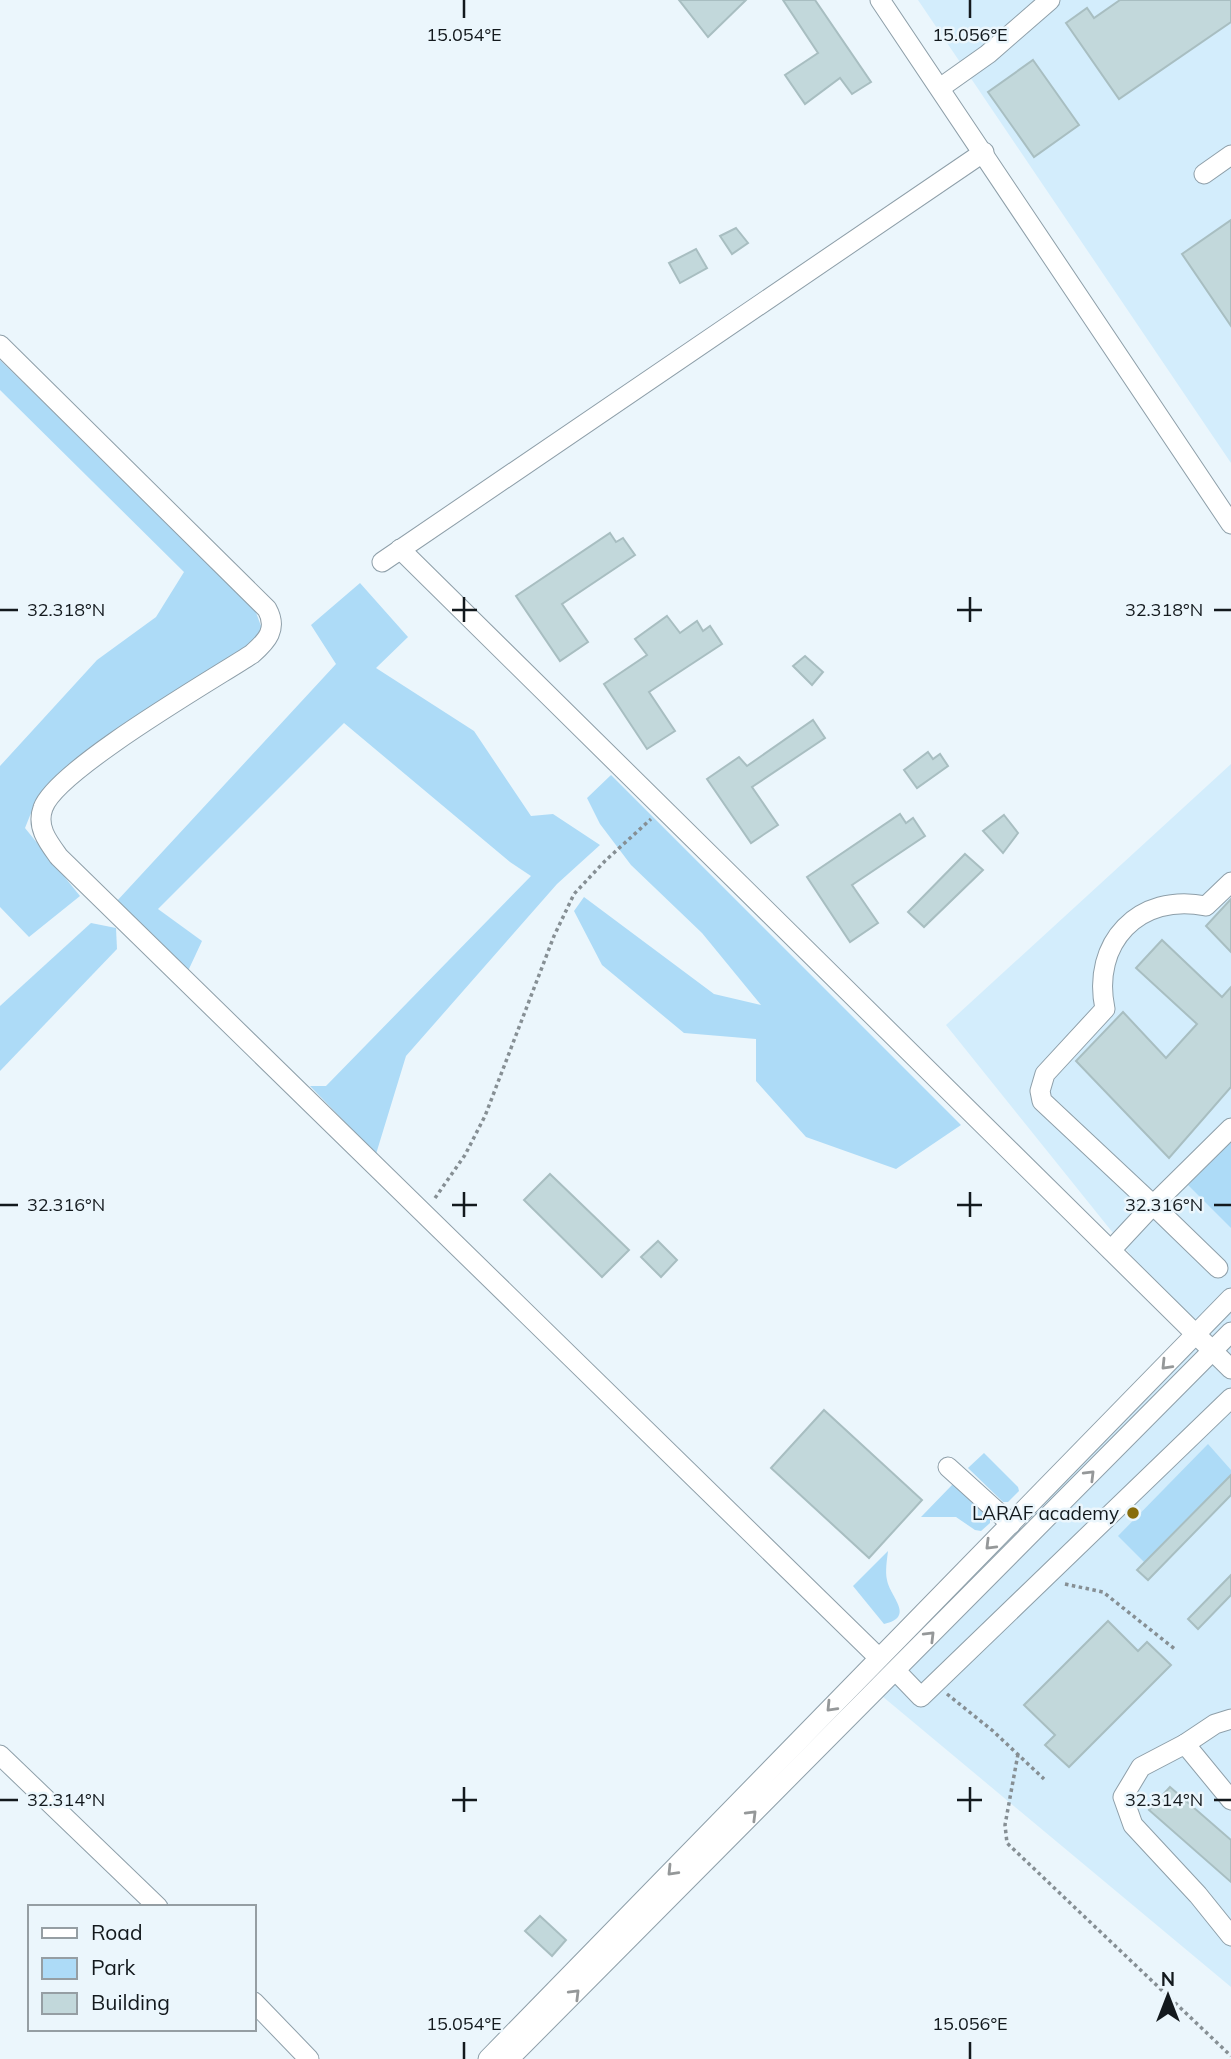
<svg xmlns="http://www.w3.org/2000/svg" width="1231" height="2059" viewBox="0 0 1231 2059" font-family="Mulish,sans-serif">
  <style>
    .built { fill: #d3edfc }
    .green { fill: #addbf7 }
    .building { fill: #c2d8db; stroke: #a8bec1; stroke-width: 2 }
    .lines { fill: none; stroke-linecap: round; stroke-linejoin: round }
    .minor-casing { stroke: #8e9fa9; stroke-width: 21 }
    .path { stroke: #868f94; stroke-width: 3.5; stroke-dasharray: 3.5 3.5; stroke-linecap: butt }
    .minor { stroke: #fff; stroke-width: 19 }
    .oneway { stroke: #959899 }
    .ticks { fill: none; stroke: #13191d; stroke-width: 2.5 }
    .poi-dot { fill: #886d0c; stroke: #ebf6fc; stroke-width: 2.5 }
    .labels { text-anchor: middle; stroke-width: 5; stroke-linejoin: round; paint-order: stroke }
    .poi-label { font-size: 19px; fill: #13191d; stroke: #ebf6fc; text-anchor: end }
    .ticks-label { font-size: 18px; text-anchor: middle; fill: #13191d; stroke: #ebf6fc; stroke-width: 5; stroke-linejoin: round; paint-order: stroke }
  </style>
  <rect width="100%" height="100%" fill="#ebf6fc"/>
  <g class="built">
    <path d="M 918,0 L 1231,0 L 1231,463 L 966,71 Z"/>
    <path d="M 1231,764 L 1231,1987 L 876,1691 L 1195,1335 L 946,1025 Z"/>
  </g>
  <g class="green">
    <path d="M 0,360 L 254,607 L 265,637 L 80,759 L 37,798 L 25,828 L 80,896 L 29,937 L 0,907 L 0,766 L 97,660 L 156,617 L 184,572 L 0,390 Z"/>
    <path d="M 360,583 L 408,637 L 376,668 L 474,731 L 531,816 L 553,814 L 600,845 L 557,884 L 406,1056 L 376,1154 L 310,1086 L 326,1086 L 531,876 L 510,862 L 344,723 L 158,909 L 202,941 L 188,971 L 116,902 L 336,664 L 311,625 Z"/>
    <path d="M 611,775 L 961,1125 L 896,1169 L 806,1137 L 756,1081 L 756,1039 L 684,1033 L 602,965 L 574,911 L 584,897 L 714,994 L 761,1005 L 702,933 L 631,865 L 600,824 L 587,798 Z"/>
    <path d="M 91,923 L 116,928 L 117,949 L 0,1071 L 0,1006 Z"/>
    <path d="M 1231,1142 L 1231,1228 L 1188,1185 Z"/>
    <path d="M 1208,1444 L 1231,1470 L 1231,1475 L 1145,1563 L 1118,1536 Z"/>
    <path d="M 984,1453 L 1018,1487 L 1019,1491 L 1008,1502 L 1003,1502 L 968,1468 Z"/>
    <path d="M 953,1484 L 990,1517 L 990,1523 L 981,1531 L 975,1530 L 956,1517 L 921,1517 Z"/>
    <path d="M 888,1551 C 887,1560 885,1571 887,1580 C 890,1597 916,1617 884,1624 L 853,1586 Z"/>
  </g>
  <g class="building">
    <path d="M 679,0 L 746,0 L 708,37 Z"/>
    <path d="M 783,0 L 815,0 L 871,82 L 852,94 L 840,78 L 805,104 L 785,75 L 818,53 Z"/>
    <path d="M 1120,0 L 1231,0 L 1231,22 L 1119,99 L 1066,23 L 1087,8 L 1094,18 Z"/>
    <path d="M 1033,60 L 1079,125 L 1034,157 L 988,92 Z"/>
    <path d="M 1231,220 L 1231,326 L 1182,254 Z"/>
    <path d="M 736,228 L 748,243 L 732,254 L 720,236 Z"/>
    <path d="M 696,249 L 707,268 L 680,283 L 669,263 Z"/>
    <path d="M 610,533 L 616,542 L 623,538 L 635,555 L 562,604 L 588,642 L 560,661 L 516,596 Z"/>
    <path d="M 667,616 L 680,633 L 697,621 L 703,631 L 710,626 L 722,644 L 649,692 L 675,731 L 647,749 L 604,684 L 647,655 L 635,639 Z"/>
    <path d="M 805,656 L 823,672 L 812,685 L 793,666 Z"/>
    <path d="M 813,720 L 825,738 L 752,787 L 778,825 L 751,843 L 707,779 L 739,757 L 747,766 Z"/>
    <path d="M 928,752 L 933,759 L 940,754 L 948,766 L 917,788 L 904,770 Z"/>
    <path d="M 900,814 L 906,823 L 913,818 L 925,836 L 852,885 L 878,923 L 850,942 L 807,877 Z"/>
    <path d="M 1004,815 L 1018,833 L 1003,853 L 983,831 Z"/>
    <path d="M 965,854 L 983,870 L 924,927 L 908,912 Z"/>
    <path d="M 1231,899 L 1231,952 L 1206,926 Z"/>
    <path d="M 1162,940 L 1222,997 L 1231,987 L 1231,1087 L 1169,1158 L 1076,1061 L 1123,1012 L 1166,1058 L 1197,1024 L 1136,968 Z"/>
    <path d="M 550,1174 L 629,1250 L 602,1277 L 524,1200 Z"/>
    <path d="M 658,1241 L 677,1260 L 661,1277 L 641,1257 Z"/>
    <path d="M 824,1410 L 922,1500 L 869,1558 L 771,1468 Z"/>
    <path d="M 1231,1475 L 1231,1495 L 1148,1580 L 1137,1570 Z"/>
    <path d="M 1231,1575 L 1231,1595 L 1198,1629 L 1188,1619 Z"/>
    <path d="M 1108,1621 L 1138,1651 L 1147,1642 L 1171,1665 L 1069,1767 L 1045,1745 L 1055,1735 L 1024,1705 Z"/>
    <path d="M 1170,1787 L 1231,1840 L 1231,1882 L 1149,1810 Z"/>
    <path d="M 540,1916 L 566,1940 L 552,1956 L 525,1931 Z"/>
  </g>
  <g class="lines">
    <defs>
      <g id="minor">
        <path d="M 880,0 L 1231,524"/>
        <path d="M 940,88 L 988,54 L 1050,0"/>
        <path d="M 1204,174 L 1231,155"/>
        <path d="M 0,345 L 267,609 C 278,629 267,641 252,654 C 212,680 56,770 43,808 C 36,827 48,842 59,857 L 879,1658"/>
        <path d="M 400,549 L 1231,1369"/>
        <path d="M 382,562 L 984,152"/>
        <path d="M 1231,882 L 1206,906 C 1139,892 1091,943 1105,1009 L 1045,1074 L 1040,1091 L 1042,1101 L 1153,1205 L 1231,1128"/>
        <path d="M 1111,1250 L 1153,1205 L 1218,1268"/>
        <path d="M 948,1467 L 1011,1524"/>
        <path d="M 896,1671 L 921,1697 L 1231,1398"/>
        <path d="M 1185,1744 L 1215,1724 L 1231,1719"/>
        <path d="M 0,1755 L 158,1907"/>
        <path d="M 1231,1800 L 1185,1744 L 1141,1767 L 1123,1797 L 1133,1825 L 1198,1895 L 1231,1936"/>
        <path d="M 254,2002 L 309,2059"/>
        <path d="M 488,2059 L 1231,1298"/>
        <path d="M 509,2059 L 1231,1332"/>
      </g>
    </defs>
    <use href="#minor" class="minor-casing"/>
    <g class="path">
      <path d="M 435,1198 L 465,1155 L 485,1116 L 554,936 L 574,894 L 605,861 L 651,819"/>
      <path d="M 1065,1584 L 1103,1592 L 1176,1650"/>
      <path d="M 947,1694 L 993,1731 L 1044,1779"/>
      <path d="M 1018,1754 L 1005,1825 L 1007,1843 L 1231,2056"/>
    </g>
    <use href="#minor" class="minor"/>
  </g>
  <defs><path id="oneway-chevron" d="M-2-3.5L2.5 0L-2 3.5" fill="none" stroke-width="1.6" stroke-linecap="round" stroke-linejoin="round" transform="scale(1.75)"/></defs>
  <g class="oneway">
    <use href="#oneway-chevron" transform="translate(1166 1365) rotate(134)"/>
    <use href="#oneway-chevron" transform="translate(1090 1475) rotate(-45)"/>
    <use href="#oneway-chevron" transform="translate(990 1545) rotate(135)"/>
    <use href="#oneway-chevron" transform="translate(930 1636) rotate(-45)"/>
    <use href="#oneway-chevron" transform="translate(831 1707) rotate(134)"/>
    <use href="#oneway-chevron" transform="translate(752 1815) rotate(-45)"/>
    <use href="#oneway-chevron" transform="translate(672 1871) rotate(134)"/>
    <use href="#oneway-chevron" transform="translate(575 1994) rotate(-45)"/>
  </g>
  <path class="ticks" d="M 464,0 L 464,18M 970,0 L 970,18M 464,597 L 464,622M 970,597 L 970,622M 0,610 L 18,610M 452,610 L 477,610M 957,610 L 982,610M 1214,610 L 1231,610M 464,1192 L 464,1217M 970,1192 L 970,1217M 0,1205 L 18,1205M 452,1205 L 477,1205M 957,1205 L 982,1205M 1214,1205 L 1231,1205M 464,1787 L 464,1812M 970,1787 L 970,1812M 0,1800 L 18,1800M 452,1800 L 477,1800M 957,1800 L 982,1800M 1214,1800 L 1231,1800M 464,2042 L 464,2059M 970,2042 L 970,2059"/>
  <circle class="poi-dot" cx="1133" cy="1513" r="7"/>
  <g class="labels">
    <g class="poi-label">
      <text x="1119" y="1520">LARAF academy</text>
    </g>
  </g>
  <g class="ticks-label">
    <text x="464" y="41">15.054°E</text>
    <text x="970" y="41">15.056°E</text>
    <text x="66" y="616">32.318°N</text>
    <text x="1164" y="616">32.318°N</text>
    <text x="66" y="1211">32.316°N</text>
    <text x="1164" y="1211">32.316°N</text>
    <text x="66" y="1806">32.314°N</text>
    <text x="1164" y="1806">32.314°N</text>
    <text x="464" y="2030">15.054°E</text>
    <text x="970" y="2030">15.056°E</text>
  </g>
  <rect x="28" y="1905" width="228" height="126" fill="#ebf6fc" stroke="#959ea3" stroke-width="2"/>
  <rect x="42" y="1928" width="35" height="10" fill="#ffffff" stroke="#959ea3" stroke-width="2"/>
  <text x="91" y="1940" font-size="21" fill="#13191d">Road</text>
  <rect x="42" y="1958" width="35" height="21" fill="#addbf7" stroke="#959ea3" stroke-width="2"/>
  <text x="91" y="1975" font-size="21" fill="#13191d">Park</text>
  <rect x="42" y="1993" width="35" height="21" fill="#c2d8db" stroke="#959ea3" stroke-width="2"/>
  <text x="91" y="2010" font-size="21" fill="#13191d">Building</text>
  <g transform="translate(1168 1996)" stroke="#ebf6fc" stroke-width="5" paint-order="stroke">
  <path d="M0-5L12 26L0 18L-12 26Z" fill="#13191d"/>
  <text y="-10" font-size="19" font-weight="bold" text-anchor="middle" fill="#13191d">N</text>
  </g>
</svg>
